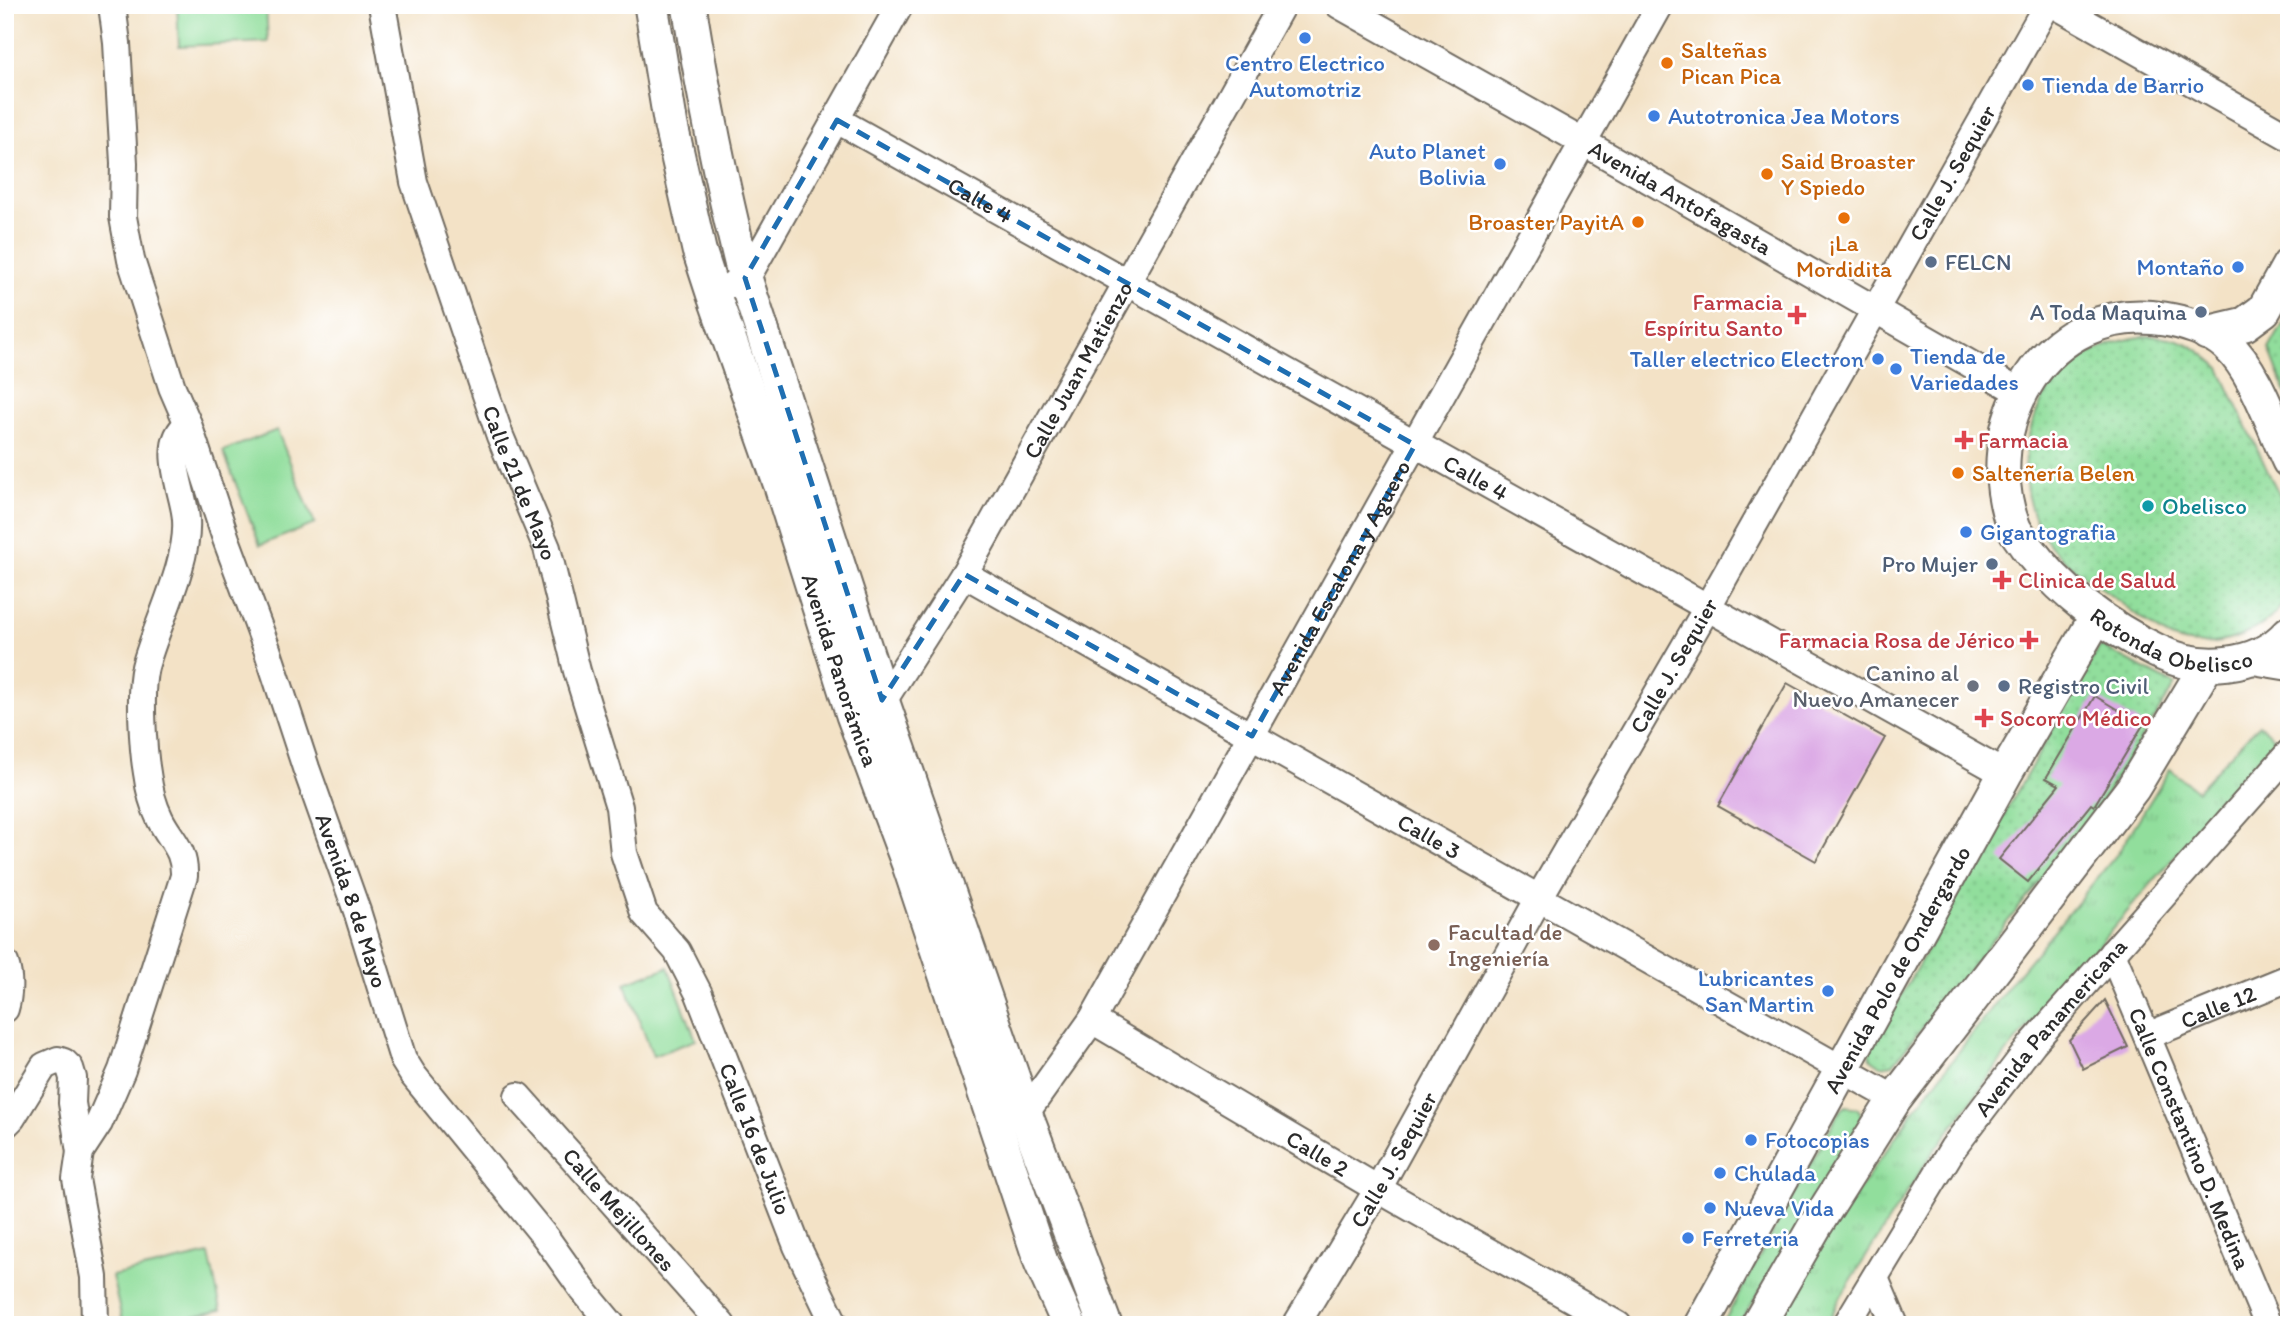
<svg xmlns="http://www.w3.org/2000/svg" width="2294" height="1330" viewBox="0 0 2294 1330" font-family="Itim,sans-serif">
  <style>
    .grass { fill: url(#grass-tufts); stroke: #5e8464; stroke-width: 2 }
    .park { fill: url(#park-dots); stroke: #5e8464; stroke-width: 2 }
    .pitch { fill: #91de9c; stroke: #5e8464; stroke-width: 2 }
    .building { fill: #dba9e5 }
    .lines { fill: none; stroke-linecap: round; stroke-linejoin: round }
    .minor-casing { stroke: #716b61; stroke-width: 30 }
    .major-casing { stroke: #716b61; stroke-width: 37 }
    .minor { stroke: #fff; stroke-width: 26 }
    .major { stroke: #fff; stroke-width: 33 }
    .marked { fill: none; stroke: #1f6fb2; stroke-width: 5; stroke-dasharray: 14 9; stroke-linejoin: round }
    .shop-dot { fill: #3f7fe0; stroke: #fff; stroke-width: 2.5 }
    .food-dot { fill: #e8710a; stroke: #fff; stroke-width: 2.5 }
    .service-dot { fill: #5c6f8a; stroke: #fff; stroke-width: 2.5 }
    .health-dot { fill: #e0444e; stroke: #fff; stroke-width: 2.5 }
    .culture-dot { fill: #0f9aa8; stroke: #fff; stroke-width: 2.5 }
    .worship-dot { fill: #6b7280; stroke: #fff; stroke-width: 2.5 }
    .education-dot { fill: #8d6e63; stroke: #fff; stroke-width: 2.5 }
    .labels { text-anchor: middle; stroke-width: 5; stroke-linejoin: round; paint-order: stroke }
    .food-label { font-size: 23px; fill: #c56008; stroke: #fff; text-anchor: start }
    .shop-label { font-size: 23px; fill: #366cbe; stroke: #fff; text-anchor: start }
    .street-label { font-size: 23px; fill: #2b2b2b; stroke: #fff }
    .service-label { font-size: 23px; fill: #4e5e75; stroke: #fff; text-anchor: start }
    .health-label { font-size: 23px; fill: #be3a42; stroke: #fff; text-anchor: start }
    .culture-label { font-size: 23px; fill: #0d838f; stroke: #fff; text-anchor: start }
    .worship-label { font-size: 23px; fill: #5b616d; stroke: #fff; text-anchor: end }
    .education-label { font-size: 23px; fill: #785e54; stroke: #fff; text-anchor: start }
  </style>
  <defs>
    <pattern id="grass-tufts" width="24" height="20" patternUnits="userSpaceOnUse" patternTransform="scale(1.75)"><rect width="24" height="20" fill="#91de9c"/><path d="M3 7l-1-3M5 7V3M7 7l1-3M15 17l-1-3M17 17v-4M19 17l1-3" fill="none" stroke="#7dbf87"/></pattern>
    <pattern id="park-dots" width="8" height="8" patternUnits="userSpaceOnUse" patternTransform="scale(1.75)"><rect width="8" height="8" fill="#91de9c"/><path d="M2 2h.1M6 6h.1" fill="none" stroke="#7dbf87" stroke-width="1.8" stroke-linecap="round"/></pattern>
  </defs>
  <rect width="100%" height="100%" fill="#fff"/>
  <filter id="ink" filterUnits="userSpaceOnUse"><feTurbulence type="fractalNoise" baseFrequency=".0143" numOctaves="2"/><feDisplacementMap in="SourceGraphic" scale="14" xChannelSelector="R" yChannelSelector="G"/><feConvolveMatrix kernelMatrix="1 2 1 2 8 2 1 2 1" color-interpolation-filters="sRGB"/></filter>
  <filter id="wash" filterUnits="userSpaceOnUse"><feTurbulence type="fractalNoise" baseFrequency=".00686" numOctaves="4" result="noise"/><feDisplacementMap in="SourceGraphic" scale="28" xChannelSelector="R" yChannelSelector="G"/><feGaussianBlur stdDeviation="1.57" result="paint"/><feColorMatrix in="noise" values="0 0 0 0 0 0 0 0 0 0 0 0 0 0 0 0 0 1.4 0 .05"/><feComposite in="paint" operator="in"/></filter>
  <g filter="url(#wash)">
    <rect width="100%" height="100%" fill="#f3e2c6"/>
    <g class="grass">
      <path d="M 2259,724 L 2276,739 L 2014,1043 L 1927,1161 L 1841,1296 L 1827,1325 L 1777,1325 L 1814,1255 L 1912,1113 L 2014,979 L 2118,853 L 2170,769 L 2197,791 Z"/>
      <path d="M 1846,1106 L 1858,1108 L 1861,1115 L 1860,1128 L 1739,1325 L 1722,1325 L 1839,1112 Z"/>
    </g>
    <g class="park">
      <path d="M 2289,313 L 2289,401 L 2269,349 Z"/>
      <path d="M 2149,336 C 2183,336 2195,346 2220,368 C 2236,404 2253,439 2269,474 C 2275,487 2286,503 2289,518 C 2291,529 2291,582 2288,592 C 2275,633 2208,655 2171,638 C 2155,631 2129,608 2114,598 C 2095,584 2072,569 2056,552 C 2020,513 2017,454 2039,407 C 2059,365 2103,340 2149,336 Z"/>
      <path d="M 2100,646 L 2175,685 L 2092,817 L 1893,1064 L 1881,1066 L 1871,1059 L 1870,1050 Z"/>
    </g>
    <g class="pitch">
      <path d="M 177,5 L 266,5 L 268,42 L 179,46 Z"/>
      <path d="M 277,430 L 315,524 L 260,545 L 223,451 Z"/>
      <path d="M 668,967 L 696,1040 L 653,1056 L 625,983 Z"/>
      <path d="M 209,1254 L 221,1310 L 155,1325 L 123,1325 L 112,1276 Z"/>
    </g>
    <g id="blocks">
      <g class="building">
        <path d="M 1787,683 L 1885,738 L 1816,861 L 1718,806 Z"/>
        <path d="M 2095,696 L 2143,725 L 2094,806 L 2091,804 L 2028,882 L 1999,859 L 2059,785 L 2046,778 Z"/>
        <path d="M 2105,1000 L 2128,1047 L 2083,1069 L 2069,1040 Z"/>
      </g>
    </g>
  </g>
  <g filter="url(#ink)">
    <use href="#blocks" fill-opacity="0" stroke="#716b61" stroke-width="2"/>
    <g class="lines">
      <defs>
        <g id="minor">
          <path id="s1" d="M 112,5 L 117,43 L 124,163 L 123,217 L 131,260 L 172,387 L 188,424 L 226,539 L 267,649 L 306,768 L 357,911 L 403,1059 L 413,1075 L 546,1238 L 583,1290 L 612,1325"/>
          <path id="s2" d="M 382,5 L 414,182 L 500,436 L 547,548 L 577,671 L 619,807 L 624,853 L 644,913 L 677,951 L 699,994 L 797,1246 L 835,1325"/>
          <path id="s3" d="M 1339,5 L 1583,142 L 2021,393"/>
          <path d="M 2055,5 L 2289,137"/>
          <path id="s4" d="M 837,120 L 2005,774"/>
          <path d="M 733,284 L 748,276 L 900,5"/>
          <path id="s5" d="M 964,574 L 1895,1099"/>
          <path d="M 2247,660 L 2289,667"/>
          <path id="s6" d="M 869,707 L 885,698 L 964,574 L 1282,5"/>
          <path id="s7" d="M 2112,953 L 2268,1325"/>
          <path d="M 5,963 C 10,977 9,995 5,1009"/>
          <path id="s8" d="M 1092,1020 L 1378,1189 L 1618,1325"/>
          <path id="s9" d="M 2147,1036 L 2289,978"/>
          <path id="s10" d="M 518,1096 L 722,1325"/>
          <path id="s11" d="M 1010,1117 L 1028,1110 L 1092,1020 L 1660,5"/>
          <path d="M 5,1125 L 12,1118 L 44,1066 L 58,1060 L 64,1062 L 70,1068 L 73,1078 L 72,1103 L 80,1152"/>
          <path d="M 1875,1278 L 1895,1325"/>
          <path d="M 95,1325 L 94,1277 L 76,1179 L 80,1152 L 99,1123 L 122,1070 L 184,876 C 185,849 171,841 160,819 C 153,805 149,789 147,773 C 143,750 139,690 145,667 C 156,625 189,563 186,520 C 185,493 159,445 188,424"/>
          <path id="s12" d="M 1296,1325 L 1378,1189 L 1539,898 L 1707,608 L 2047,5"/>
          <path id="s13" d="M 1846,1325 L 1953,1148 L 2033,1043 L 2289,753"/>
        </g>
        <g id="major">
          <path id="s14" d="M 651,5 L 671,126 L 699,250 L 713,293 L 781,486 L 853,715 L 909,865 L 1041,1262 L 1069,1325"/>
          <path d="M 689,5 C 704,97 722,187 745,278 L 882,700 L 1025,1113 L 1105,1325"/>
          <path d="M 2207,333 L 2245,324 L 2264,310 L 2289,265"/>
          <path id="s15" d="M 2289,461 C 2273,426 2255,370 2227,345 C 2211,330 2184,322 2164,319 C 2046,300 1974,425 2014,528 C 2017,534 2022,540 2026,546 C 2059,591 2107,627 2157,651 C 2199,672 2257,669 2289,633"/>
          <path id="s16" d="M 1701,1325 L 2005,774 L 2097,616"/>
          <path d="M 1758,1325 L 1815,1226 L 1895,1099 L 2133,788 L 2207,665"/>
        </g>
      </defs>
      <use href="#minor" class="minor-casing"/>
      <use href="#major" class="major-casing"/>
      <use href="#minor" class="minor"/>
      <use href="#major" class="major"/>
    </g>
  </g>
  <path class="marked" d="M 837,120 L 1415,445 L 1252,736 L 964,574 L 882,700 L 745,278 Z"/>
  <g class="shop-dot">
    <circle cx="1305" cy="38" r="7"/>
    <circle cx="2028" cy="85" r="7"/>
    <circle cx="1654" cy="116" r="7"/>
    <circle cx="1500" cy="164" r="7"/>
    <circle cx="2238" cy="267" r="7"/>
    <circle cx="1878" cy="359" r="7"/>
    <circle cx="1896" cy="369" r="7"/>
    <circle cx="1966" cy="532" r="7"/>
    <circle cx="1828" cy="991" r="7"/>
    <circle cx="1751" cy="1140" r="7"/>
    <circle cx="1720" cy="1173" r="7"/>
    <circle cx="1710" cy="1208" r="7"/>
    <circle cx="1688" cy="1238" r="7"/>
  </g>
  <g class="food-dot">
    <circle cx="1667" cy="63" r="7"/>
    <circle cx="1767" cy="174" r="7"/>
    <circle cx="1844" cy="218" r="7"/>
    <circle cx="1638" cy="222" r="7"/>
    <circle cx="1958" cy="473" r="7"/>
  </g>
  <g class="service-dot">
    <circle cx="1931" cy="262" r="7"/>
    <circle cx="2201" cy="312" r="7"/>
    <circle cx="1992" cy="564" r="7"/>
    <circle cx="2004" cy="686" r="7"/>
  </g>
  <g class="health-dot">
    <path d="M1793.5 304.5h7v7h7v7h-7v7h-7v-7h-7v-7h7z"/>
    <path d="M1960.5 429.5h7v7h7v7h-7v7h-7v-7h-7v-7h7z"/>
    <path d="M1998.5 569.5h7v7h7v7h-7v7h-7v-7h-7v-7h7z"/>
    <path d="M2025.5 629.5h7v7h7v7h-7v7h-7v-7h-7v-7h7z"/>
    <path d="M1980.5 707.5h7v7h7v7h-7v7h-7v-7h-7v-7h7z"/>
  </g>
  <circle class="culture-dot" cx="2148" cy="506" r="7"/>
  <circle class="worship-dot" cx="1973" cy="686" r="7"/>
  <circle class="education-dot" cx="1434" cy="945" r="7"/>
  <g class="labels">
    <g class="food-label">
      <text x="1681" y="58">Salteñas<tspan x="1681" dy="26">Pican Pica</tspan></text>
      <text x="1781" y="169">Said Broaster<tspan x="1781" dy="26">Y Spiedo</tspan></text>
      <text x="1624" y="230" text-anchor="end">Broaster PayitA</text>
      <text x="1844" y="251" text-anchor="middle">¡La<tspan x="1844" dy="26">Mordidita</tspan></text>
      <text x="1972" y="481">Salteñería Belen</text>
    </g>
    <g class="shop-label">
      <text x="1305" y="71" text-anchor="middle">Centro Electrico<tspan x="1305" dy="26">Automotriz</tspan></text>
      <text x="2042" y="93">Tienda de Barrio</text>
      <text x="1668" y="124">Autotronica Jea Motors</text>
      <text x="1486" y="159" text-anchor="end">Auto Planet<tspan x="1486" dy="26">Bolivia</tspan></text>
      <text x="2224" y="275" text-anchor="end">Montaño</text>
      <text x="1910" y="364">Tienda de<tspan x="1910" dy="26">Variedades</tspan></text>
      <text x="1864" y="367" text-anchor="end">Taller electrico Electron</text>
      <text x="1980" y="540">Gigantografia</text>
      <text x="1814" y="986" text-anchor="end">Lubricantes<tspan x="1814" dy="26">San Martin</tspan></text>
      <text x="1765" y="1148">Fotocopias</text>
      <text x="1734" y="1181">Chulada</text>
      <text x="1724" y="1216">Nueva Vida</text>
      <text x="1702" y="1246">Ferreteria</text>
    </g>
    <g class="street-label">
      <text dy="8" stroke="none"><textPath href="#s12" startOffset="1326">Calle J. Sequier</textPath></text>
      <text dy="8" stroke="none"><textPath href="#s3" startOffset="392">Avenida Antofagasta</textPath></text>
      <text dy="8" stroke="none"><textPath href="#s4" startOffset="164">Calle 4</textPath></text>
      <text dy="8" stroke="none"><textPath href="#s6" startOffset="399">Calle Juan Matienzo</textPath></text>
      <text dy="8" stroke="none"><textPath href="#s4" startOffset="732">Calle 4</textPath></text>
      <text dy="8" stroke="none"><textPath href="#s2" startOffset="499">Calle 21 de Mayo</textPath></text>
      <text dy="8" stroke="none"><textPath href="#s11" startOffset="637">Avenida Escalona y Aguero</textPath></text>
      <text dy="8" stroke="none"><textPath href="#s15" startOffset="716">Rotonda Obelisco</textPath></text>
      <text dy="8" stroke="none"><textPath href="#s12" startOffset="760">Calle J. Sequier</textPath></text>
      <text dy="8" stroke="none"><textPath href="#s14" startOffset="693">Avenida Panorámica</textPath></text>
      <text dy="8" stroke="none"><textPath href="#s5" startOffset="534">Calle 3</textPath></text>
      <text dy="8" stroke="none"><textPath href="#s1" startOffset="934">Avenida 8 de Mayo</textPath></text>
      <text dy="8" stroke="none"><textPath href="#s16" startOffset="406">Avenida Polo de Ondergardo</textPath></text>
      <text dy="8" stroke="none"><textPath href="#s9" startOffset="77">Calle 12</textPath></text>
      <text dy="8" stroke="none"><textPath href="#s13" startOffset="362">Avenida Panamericana</textPath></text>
      <text dy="8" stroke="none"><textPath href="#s2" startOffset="1202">Calle 16 de Julio</textPath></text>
      <text dy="8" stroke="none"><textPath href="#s7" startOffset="201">Calle Constantino D. Medina</textPath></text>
      <text dy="8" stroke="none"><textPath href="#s8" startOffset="262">Calle 2</textPath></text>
      <text dy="8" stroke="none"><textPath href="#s12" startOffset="192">Calle J. Sequier</textPath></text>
      <text dy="8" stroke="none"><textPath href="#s10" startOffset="152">Calle Mejillones</textPath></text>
    </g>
    <g class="service-label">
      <text x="1945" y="270">FELCN</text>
      <text x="2187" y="320" text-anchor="end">A Toda Maquina</text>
      <text x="1978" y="572" text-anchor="end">Pro Mujer</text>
      <text x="2018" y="694">Registro Civil</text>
    </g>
    <g class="health-label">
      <text x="1783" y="310" text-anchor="end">Farmacia<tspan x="1783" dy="26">Espíritu Santo</tspan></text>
      <text x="1978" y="448">Farmacia</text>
      <text x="2018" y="588">Clinica de Salud</text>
      <text x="2015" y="648" text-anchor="end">Farmacia Rosa de Jérico</text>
      <text x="2000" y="726">Socorro Médico</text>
    </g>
    <g class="culture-label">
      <text x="2162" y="514">Obelisco</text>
    </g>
    <g class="worship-label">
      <text x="1959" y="681">Canino al<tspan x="1959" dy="26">Nuevo Amanecer</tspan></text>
    </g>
    <g class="education-label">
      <text x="1448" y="940">Facultad de<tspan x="1448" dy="26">Ingeniería</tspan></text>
    </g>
  </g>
  <rect width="2294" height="1330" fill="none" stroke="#fff" stroke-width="28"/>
</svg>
